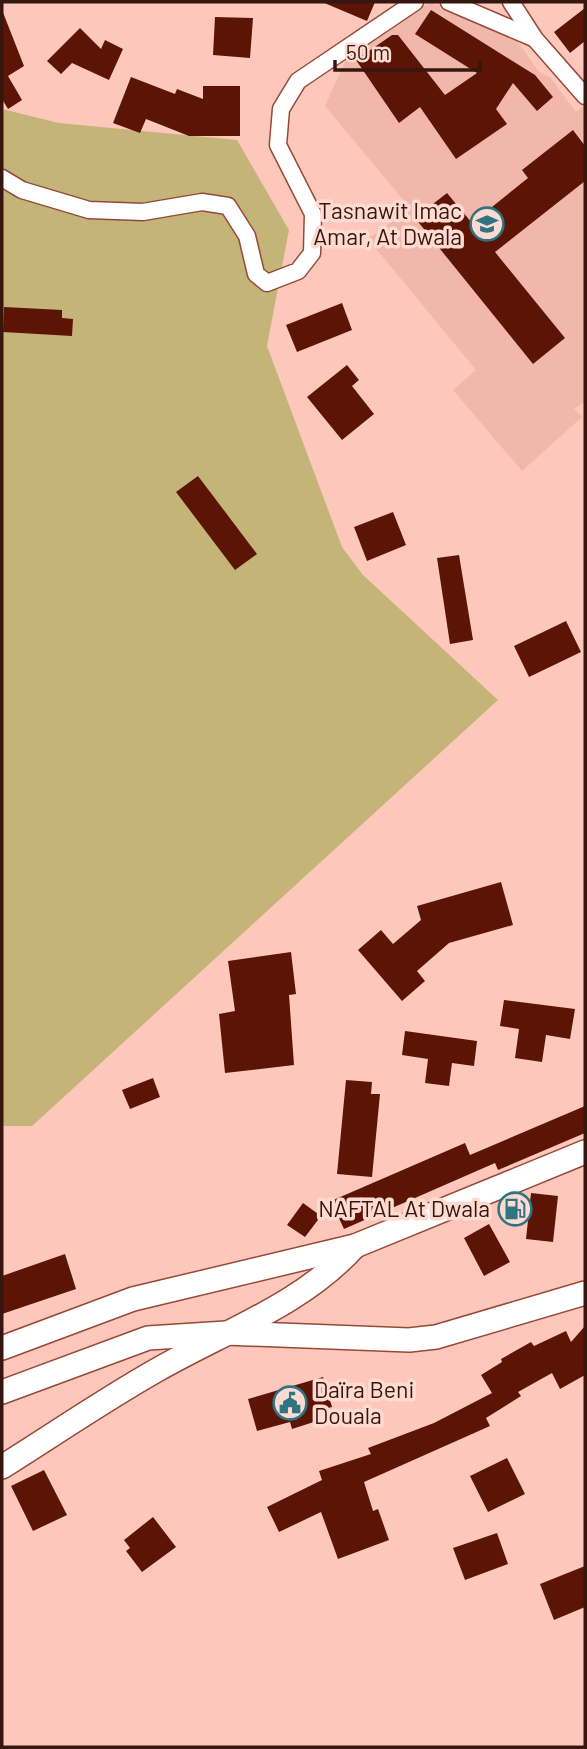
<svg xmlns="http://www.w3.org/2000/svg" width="587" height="1749" viewBox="0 0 587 1749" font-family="Barlow,sans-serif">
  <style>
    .built { fill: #f0b7aa }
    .green { fill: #c5b478 }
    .building { fill: #5c1405 }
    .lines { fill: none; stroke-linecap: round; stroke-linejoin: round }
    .street-casing { stroke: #964938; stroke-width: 19 }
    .secondary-casing { stroke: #964938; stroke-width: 26 }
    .street { stroke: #fff; stroke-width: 16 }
    .secondary { stroke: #fff; stroke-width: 23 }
    .labels { text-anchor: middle; stroke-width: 7; stroke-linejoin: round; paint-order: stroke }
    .poi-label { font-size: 23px; fill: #36160f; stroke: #fedad1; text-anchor: end }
  </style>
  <rect width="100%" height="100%" fill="#fdc8bb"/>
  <path class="built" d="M 431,2 L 513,35 L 539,72 L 550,77 L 576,112 L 585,105 L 585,401 L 574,409 L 582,417 L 522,471 L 453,390 L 476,370 L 368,239 L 410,208 L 325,106 L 350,51 Z"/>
  <path class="green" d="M 2,109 L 59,123 L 237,140 L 289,230 L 267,346 L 342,547 L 363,575 L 498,700 L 32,1126 L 2,1126 Z"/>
  <g class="building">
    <path d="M 322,2 L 375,2 L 367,21 Z"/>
    <path d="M 585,8 L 585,41 L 570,53 L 554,32 Z"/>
    <path d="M 2,10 L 24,66 L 8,76 L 22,100 L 8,109 L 2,99 Z"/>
    <path d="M 431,10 L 535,75 L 553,97 L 537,111 L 513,83 L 496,109 L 507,124 L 456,159 L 420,107 L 399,123 L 356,60 L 392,35 L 398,35 L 445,95 L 477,73 L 415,34 Z"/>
    <path d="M 215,17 L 253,18 L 250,58 L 213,55 Z"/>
    <path d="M 80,28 L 101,49 L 105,40 L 123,49 L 109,80 L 72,63 L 61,74 L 47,61 Z"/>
    <path d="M 131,77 L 175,94 L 177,89 L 203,99 L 203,86 L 240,86 L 240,136 L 189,136 L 146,119 L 140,133 L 113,123 Z"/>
    <path d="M 573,130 L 585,146 L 585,181 L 495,252 L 565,338 L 533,364 L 415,218 L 447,193 L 472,223 L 528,178 L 522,170 Z"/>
    <path d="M 342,303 L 352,330 L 297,352 L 286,325 Z"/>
    <path d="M 4,307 L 62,310 L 62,318 L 73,319 L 72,336 L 3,332 Z"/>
    <path d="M 347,365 L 359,380 L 352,386 L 374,414 L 342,440 L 307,397 Z"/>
    <path d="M 198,476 L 257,554 L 235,570 L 176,492 Z"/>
    <path d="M 393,512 L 406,545 L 367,561 L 354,527 Z"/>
    <path d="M 459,555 L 473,640 L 450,644 L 437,558 Z"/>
    <path d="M 566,621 L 581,652 L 529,677 L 514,646 Z"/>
    <path d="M 501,882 L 513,925 L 449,943 L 417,971 L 425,981 L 402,1001 L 358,950 L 381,930 L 393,944 L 421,920 L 417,906 Z"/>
    <path d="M 291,952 L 296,994 L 289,995 L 294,1065 L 225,1073 L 219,1014 L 235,1011 L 228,961 Z"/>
    <path d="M 504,1000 L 575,1009 L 570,1039 L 546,1035 L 542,1062 L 515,1058 L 519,1029 L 500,1026 Z"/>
    <path d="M 405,1031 L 477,1041 L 474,1066 L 452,1063 L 449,1086 L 425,1083 L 428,1059 L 402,1055 Z"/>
    <path d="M 153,1078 L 160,1097 L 130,1109 L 122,1090 Z"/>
    <path d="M 346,1080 L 372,1082 L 371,1094 L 380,1094 L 372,1177 L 337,1174 Z"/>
    <path d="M 585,1106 L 585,1133 L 498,1170 L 495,1163 L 344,1229 L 331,1201 L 465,1143 L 470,1155 Z"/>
    <path d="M 531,1193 L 558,1196 L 553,1242 L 526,1239 Z"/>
    <path d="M 303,1203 L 321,1216 L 305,1237 L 287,1225 Z"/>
    <path d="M 489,1224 L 510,1262 L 484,1276 L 464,1238 Z"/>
    <path d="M 65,1254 L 76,1289 L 2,1314 L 2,1276 Z"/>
    <path d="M 585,1326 L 585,1375 L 560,1389 L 552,1373 L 518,1392 L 521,1396 L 486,1418 L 490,1426 L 364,1482 L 373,1511 L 378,1509 L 389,1540 L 338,1559 L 321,1512 L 279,1532 L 267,1507 L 322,1480 L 319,1471 L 371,1454 L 368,1448 L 434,1423 L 492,1393 L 481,1375 L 502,1362 L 501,1359 L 531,1342 L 534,1346 L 566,1331 L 571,1342 Z"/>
    <path d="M 323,1377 L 332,1407 L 317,1411 L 320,1420 L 292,1429 L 290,1422 L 257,1431 L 248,1399 Z"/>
    <path d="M 507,1458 L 525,1494 L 488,1512 L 470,1476 Z"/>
    <path d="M 44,1470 L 67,1515 L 33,1531 L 11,1486 Z"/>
    <path d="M 153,1517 L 176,1547 L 142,1572 L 126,1551 L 130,1548 L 124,1540 Z"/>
    <path d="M 497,1533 L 508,1564 L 465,1580 L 453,1548 Z"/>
    <path d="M 585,1566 L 585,1607 L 554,1620 L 540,1584 Z"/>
  </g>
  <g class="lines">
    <defs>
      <g id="street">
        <path d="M 449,2 L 533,38"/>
        <path d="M 511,2 L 535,39 L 585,96"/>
        <path d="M 2,178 L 22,190 L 89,210 L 143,212 L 202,202 L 228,206 L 247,236 L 256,274 L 267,283 L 298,271 L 312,253 L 313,214 L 278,145 L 281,109 L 298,81 L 415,2"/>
      </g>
      <g id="secondary">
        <path d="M 2,1348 L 133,1299 L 355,1246 L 585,1152"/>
        <path d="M 2,1392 L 148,1338 L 226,1333 L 409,1340 L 436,1337 L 585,1293"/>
        <path d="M 2,1467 C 53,1435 104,1400 157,1370 C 225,1331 302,1305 355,1246"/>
      </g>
    </defs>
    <use href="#street" class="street-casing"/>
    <use href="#secondary" class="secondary-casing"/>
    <use href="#street" class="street"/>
    <use href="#secondary" class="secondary"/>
  </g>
  <defs>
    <symbol id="school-ring" viewBox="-11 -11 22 22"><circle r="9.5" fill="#fedad1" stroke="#2e7482" stroke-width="1.5"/><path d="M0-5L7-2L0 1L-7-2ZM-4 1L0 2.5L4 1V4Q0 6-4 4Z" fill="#2e7482"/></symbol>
    <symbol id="fuel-ring" viewBox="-11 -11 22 22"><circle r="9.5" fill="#fedad1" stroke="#2e7482" stroke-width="1.5"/><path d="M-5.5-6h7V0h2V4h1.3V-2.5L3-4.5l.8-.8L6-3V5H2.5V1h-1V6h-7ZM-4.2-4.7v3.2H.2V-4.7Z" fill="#2e7482"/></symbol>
    <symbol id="civic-ring" viewBox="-11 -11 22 22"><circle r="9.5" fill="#fedad1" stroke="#2e7482" stroke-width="1.5"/><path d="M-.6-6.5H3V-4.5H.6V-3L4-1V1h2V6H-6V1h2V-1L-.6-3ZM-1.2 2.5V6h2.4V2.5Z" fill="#2e7482"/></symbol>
  </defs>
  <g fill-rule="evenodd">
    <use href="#school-ring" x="468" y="205" width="38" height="38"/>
    <use href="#fuel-ring" x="496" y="1190" width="38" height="38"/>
    <use href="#civic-ring" x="271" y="1384" width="38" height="38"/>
  </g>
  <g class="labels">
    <g class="poi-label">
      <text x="462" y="219">Tasnawit Imac<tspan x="462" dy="26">Amar, At Dwala</tspan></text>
      <text x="490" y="1217">NAFTAL At Dwala</text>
      <text x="314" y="1398" text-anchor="start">Daïra Beni<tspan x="314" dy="26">Douala</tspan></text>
    </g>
  </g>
  <rect width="587" height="1749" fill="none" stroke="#36160f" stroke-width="7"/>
  <path d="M335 60v10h145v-10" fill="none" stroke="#36160f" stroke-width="3.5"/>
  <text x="346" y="60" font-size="21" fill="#36160f" stroke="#fedad1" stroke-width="5" paint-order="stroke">50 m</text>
</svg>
